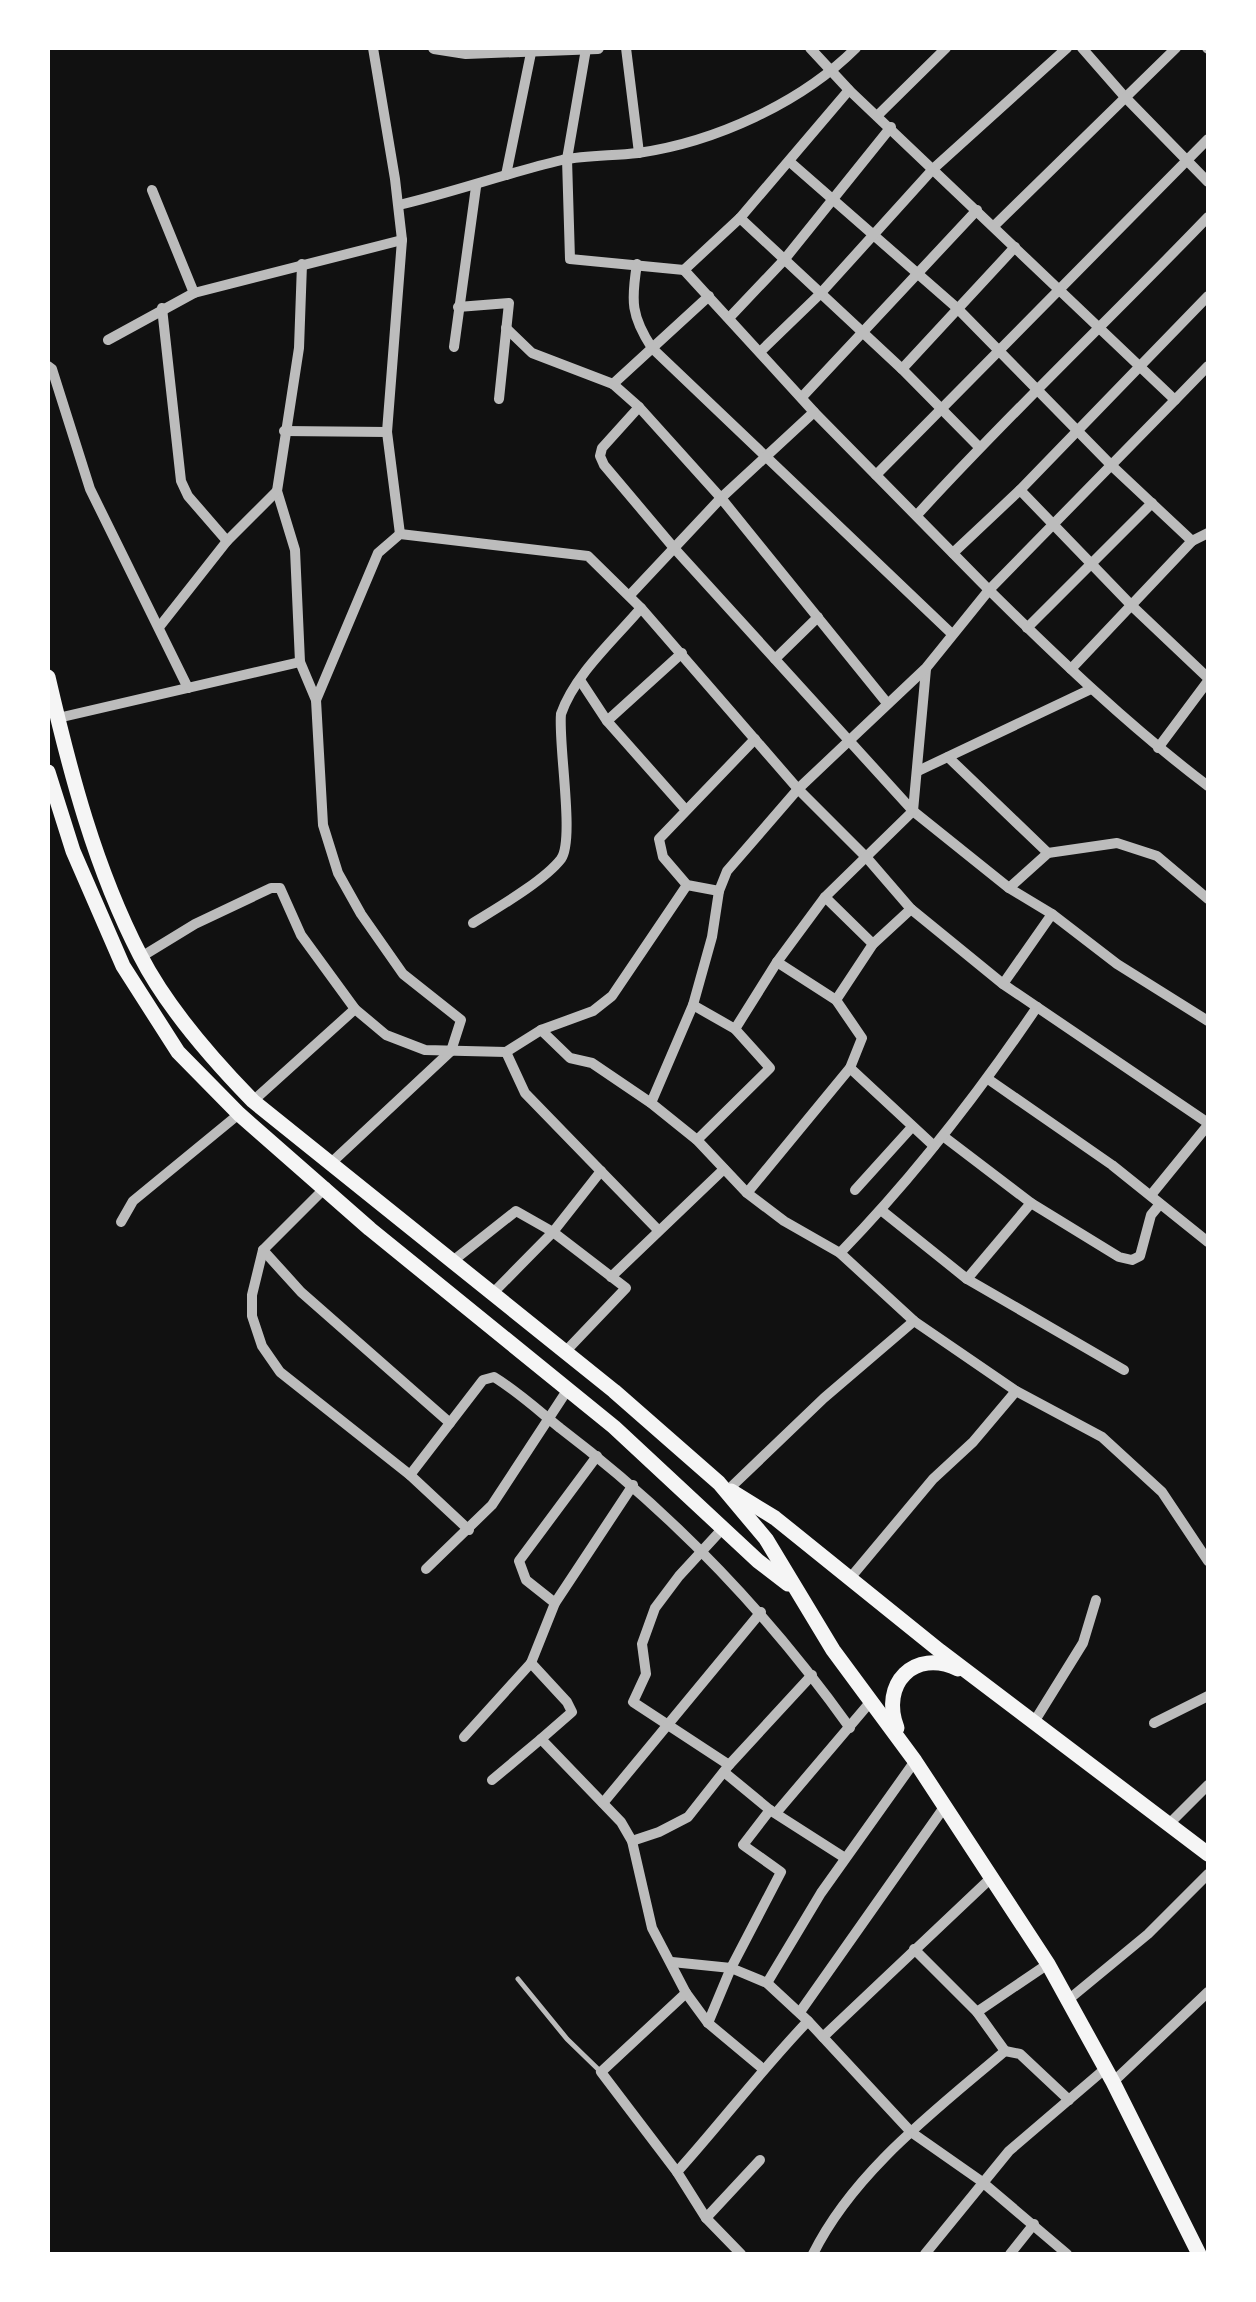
<svg xmlns="http://www.w3.org/2000/svg" width="1256" height="2302" viewBox="0 0 1256 2302" font-family="'Nunito Sans',sans-serif">
  <style>
    .lines { fill: none; stroke-linecap: round; stroke-linejoin: round }
    .service { stroke: #bcbcbc; stroke-width: 5 }
    .minor { stroke: #bcbcbc; stroke-width: 10 }
    .tertiary { stroke: #bcbcbc; stroke-width: 12 }
    .primary { stroke: #f5f5f5; stroke-width: 15 }
  </style>
  <rect width="100%" height="100%" fill="#111"/>
  <g class="lines">
    <path class="service" d="M 518,1979 L 567,2039 L 601,2072"/>
    <g class="minor">
      <path d="M 373,48 L 395,179 L 402,240 L 387,432 L 400,534"/>
      <path d="M 626,48 L 639,153"/>
      <path d="M 810,48 L 849,90 L 1175,400 L 1208,366"/>
      <path d="M 1082,48 L 1124,96 L 1208,182"/>
      <path d="M 1207,48 L 1208,49"/>
      <path d="M 586,49 L 567,159 L 570,259 L 684,270"/>
      <path d="M 849,90 L 740,218 L 684,270 L 814,412 L 989,590 L 1175,400"/>
      <path d="M 878,115 L 946,48"/>
      <path d="M 790,162 L 957,308 L 1112,466 L 1192,541 L 1071,669"/>
      <path d="M 506,175 L 532,48"/>
      <path d="M 152,190 L 194,293"/>
      <path d="M 399,205 C 454,192 507,173 562,160 C 587,155 613,156 638,153 C 715,142 801,103 856,48"/>
      <path d="M 740,218 L 902,369 L 979,447"/>
      <path d="M 994,226 L 1176,48"/>
      <path d="M 302,264 L 299,348 L 277,491 L 295,550 L 300,662 L 316,700 L 323,825 L 338,873 L 361,914 L 403,974 L 461,1020 L 451,1051 L 331,1163"/>
      <path d="M 637,264 C 631,301 631,316 652,348 L 952,634"/>
      <path d="M 458,307 L 509,303 L 499,399"/>
      <path d="M 162,308 L 181,481 L 188,496 L 227,541"/>
      <path d="M 729,318 L 784,260 L 891,127"/>
      <path d="M 506,328 L 532,353 L 613,384 L 639,407 L 721,498 L 887,703"/>
      <path d="M 108,340 L 194,293 L 402,240"/>
      <path d="M 454,347 L 476,187"/>
      <path d="M 760,352 L 820,294 L 933,169 L 1067,48"/>
      <path d="M 48,366 L 52,369 L 90,489 L 188,688"/>
      <path d="M 902,369 L 1015,247"/>
      <path d="M 613,384 L 709,296"/>
      <path d="M 802,397 L 977,210"/>
      <path d="M 639,407 L 602,448 L 600,456 L 604,465 L 674,548 L 913,811 L 1009,888 L 1052,914 L 1117,964 L 1208,1021"/>
      <path d="M 284,431 L 387,432"/>
      <path d="M 876,475 L 1208,139"/>
      <path d="M 1020,490 L 1132,606 L 1208,678"/>
      <path d="M 917,515 C 1011,412 1112,317 1208,217"/>
      <path d="M 1192,541 L 1208,533"/>
      <path d="M 953,553 L 1020,490 L 1208,296"/>
      <path d="M 630,595 L 721,498 L 814,412"/>
      <path d="M 160,626 L 227,541 L 277,491"/>
      <path d="M 1027,628 L 1152,503"/>
      <path d="M 775,659 L 818,617"/>
      <path d="M 580,680 L 607,721 L 685,809"/>
      <path d="M 316,700 L 378,553 L 400,534 L 588,556 L 641,608 L 798,789 L 867,858 L 911,909 L 1003,984 L 1208,1123"/>
      <path d="M 58,718 L 300,662"/>
      <path d="M 607,721 L 682,653"/>
      <path d="M 1158,748 L 1208,681"/>
      <path d="M 948,757 L 1048,853"/>
      <path d="M 918,771 L 1091,689"/>
      <path d="M 1009,888 L 1048,853 L 1117,843 L 1157,856 L 1208,899"/>
      <path d="M 719,891 L 687,885 L 663,857 L 659,839 L 755,739"/>
      <path d="M 825,897 L 873,944"/>
      <path d="M 473,923 C 497,908 544,881 561,859 C 575,840 558,744 561,714 C 575,674 614,640 641,608"/>
      <path d="M 141,957 L 195,924 L 271,888 L 280,888 L 301,935 L 355,1009 L 386,1035 L 425,1050 L 506,1052 L 541,1030 L 570,1058 L 592,1063 L 651,1103 L 697,1140 L 747,1193 L 784,1221 L 840,1253 L 914,1321 L 1016,1391 L 1102,1437 L 1162,1492 L 1208,1561"/>
      <path d="M 1003,984 L 1052,914"/>
      <path d="M 836,1000 L 873,944 L 911,909"/>
      <path d="M 693,1005 L 735,1029 L 770,1068 L 697,1140"/>
      <path d="M 735,1029 L 777,962 L 825,897 L 913,811 L 926,669"/>
      <path d="M 541,1030 L 593,1011 L 612,996 L 687,885"/>
      <path d="M 506,1052 L 525,1093 L 658,1230"/>
      <path d="M 850,1068 L 934,1146"/>
      <path d="M 988,1079 L 1112,1165 L 1208,1242"/>
      <path d="M 253,1101 L 355,1009"/>
      <path d="M 651,1103 L 693,1005 L 712,937 L 719,891 L 727,871 L 798,789 L 926,668 L 989,590 C 1059,659 1130,727 1208,786"/>
      <path d="M 943,1136 L 1031,1203 L 1119,1257 L 1132,1260 L 1140,1256 L 1151,1215 L 1160,1204"/>
      <path d="M 326,1187 L 263,1250 L 252,1295 L 252,1316 L 262,1346 L 280,1372 L 410,1475 L 469,1530"/>
      <path d="M 855,1190 L 912,1127"/>
      <path d="M 747,1193 L 850,1068 L 862,1038 L 836,1000 L 777,962"/>
      <path d="M 1151,1195 L 1208,1125"/>
      <path d="M 881,1210 L 967,1279 L 1124,1370"/>
      <path d="M 121,1222 L 133,1201 L 239,1114"/>
      <path d="M 263,1250 L 301,1292 L 450,1423"/>
      <path d="M 840,1253 C 914,1177 978,1094 1037,1007"/>
      <path d="M 454,1260 L 516,1211 L 553,1232 L 626,1288 L 565,1352"/>
      <path d="M 611,1277 L 724,1169"/>
      <path d="M 967,1279 L 1031,1203"/>
      <path d="M 493,1293 L 553,1232 L 601,1171"/>
      <path d="M 410,1475 L 483,1380 L 494,1377 C 517,1391 539,1411 560,1428 C 672,1513 768,1613 850,1728"/>
      <path d="M 729,1489 L 824,1398 L 914,1321"/>
      <path d="M 724,1527 L 679,1576 L 655,1608 L 642,1644 L 646,1674 L 633,1702 L 729,1765"/>
      <path d="M 426,1569 L 492,1505 L 568,1389"/>
      <path d="M 851,1577 L 933,1479 L 973,1442 L 1016,1391"/>
      <path d="M 555,1603 L 526,1580 L 519,1561 L 597,1456"/>
      <path d="M 531,1663 L 567,1702 L 572,1712 L 541,1739 L 621,1822 L 632,1841 L 652,1928 L 686,1993 L 708,2023 L 763,2069"/>
      <path d="M 1034,1722 L 1083,1643 L 1096,1600"/>
      <path d="M 1154,1723 L 1208,1696"/>
      <path d="M 464,1737 L 531,1663 L 555,1603 L 633,1485"/>
      <path d="M 724,1772 L 770,1810 L 845,1858"/>
      <path d="M 492,1780 L 541,1739"/>
      <path d="M 603,1803 L 761,1612"/>
      <path d="M 776,1813 L 872,1700"/>
      <path d="M 1170,1823 L 1208,1785"/>
      <path d="M 632,1841 L 659,1832 L 688,1817 L 729,1765 L 812,1675"/>
      <path d="M 672,1962 L 731,1968 L 767,1983 L 808,2021 L 911,2132 L 981,2181 L 1067,2254"/>
      <path d="M 767,1983 L 821,1893 L 915,1761"/>
      <path d="M 686,1993 L 601,2072 L 677,2172 L 706,2218 L 741,2254"/>
      <path d="M 1068,2000 L 1148,1934 L 1208,1874"/>
      <path d="M 800,2012 L 945,1806"/>
      <path d="M 977,2012 L 1048,1964"/>
      <path d="M 708,2023 L 731,1968 L 781,1872 L 743,1845 L 770,1810"/>
      <path d="M 823,2037 L 991,1878"/>
      <path d="M 1005,2051 L 1020,2054 L 1069,2100"/>
      <path d="M 1113,2082 L 1208,1992"/>
      <path d="M 677,2172 C 722,2122 762,2069 808,2021"/>
      <path d="M 706,2218 L 760,2160"/>
      <path d="M 813,2254 C 854,2171 936,2110 1005,2051 L 977,2012 L 914,1949"/>
      <path d="M 925,2254 L 1009,2151 L 1106,2068"/>
      <path d="M 1010,2254 L 1034,2224"/>
    </g>
    <path class="tertiary" d="M 434,48 L 466,53 L 598,48"/>
    <g class="primary">
      <path d="M 48,677 C 70,772 95,868 140,955 C 166,1006 213,1060 253,1101 L 614,1391 L 719,1483 L 766,1539 L 833,1650 L 915,1761 L 1048,1964 L 1113,2082 L 1199,2254"/>
      <path d="M 48,772 L 73,851 L 123,966 L 178,1052 L 239,1114 L 370,1229 L 614,1427 L 758,1561 L 788,1584"/>
      <path d="M 731,1491 L 775,1518 L 940,1651 L 1208,1854"/>
      <path d="M 897,1728 C 880,1684 914,1648 958,1669"/>
    </g>
  </g>
  <rect width="1256" height="2302" fill="none" stroke="#ffffff" stroke-width="100"/>
</svg>
